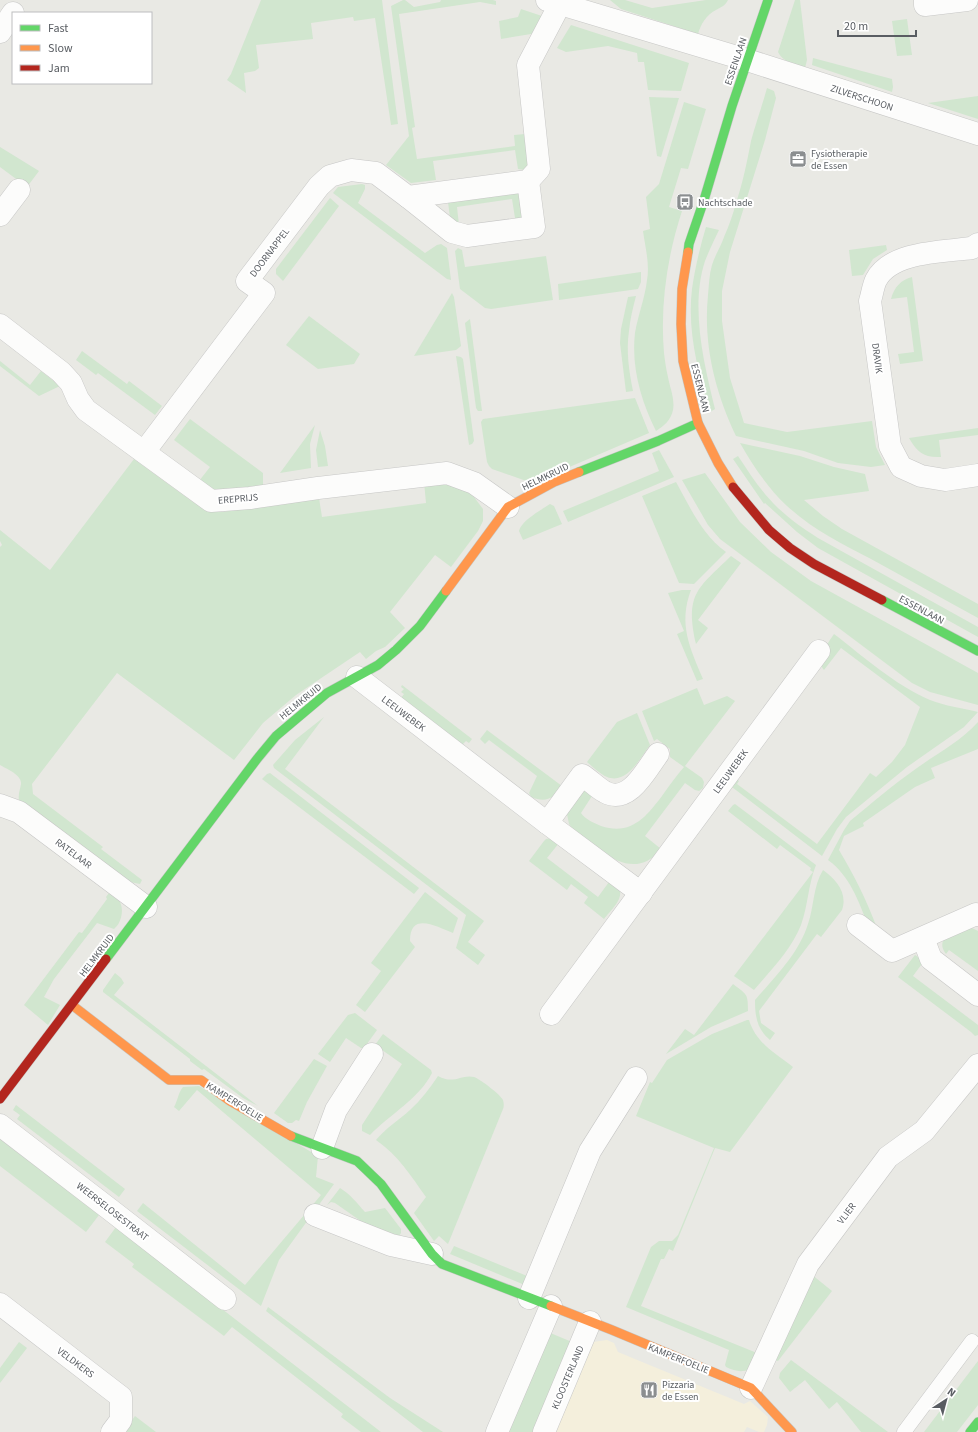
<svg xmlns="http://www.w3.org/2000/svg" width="978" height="1432" viewBox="0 0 978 1432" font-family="'Source Sans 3',sans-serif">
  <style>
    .commercial { fill: #f4efdc }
    .green { fill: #d1e6cf }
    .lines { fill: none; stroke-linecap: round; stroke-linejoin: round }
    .lane-casing { stroke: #c7c7c6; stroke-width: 15 }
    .street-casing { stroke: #c7c7c6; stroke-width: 23 }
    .fast-casing { stroke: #c5c6c4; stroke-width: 10 }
    .slow-casing { stroke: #c5c6c4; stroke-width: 10 }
    .jam-casing { stroke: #c5c6c4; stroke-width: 10 }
    .lane { stroke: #fcfcfb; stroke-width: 14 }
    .street { stroke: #fcfcfb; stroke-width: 22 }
    .fast { stroke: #63d668; stroke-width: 9 }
    .slow { stroke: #ff974d; stroke-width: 9 }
    .jam { stroke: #b3261e; stroke-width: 9 }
    .labels { text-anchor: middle; stroke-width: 4; stroke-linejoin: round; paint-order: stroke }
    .street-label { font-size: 10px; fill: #595d62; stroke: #fff }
    .poi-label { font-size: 10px; fill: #595d62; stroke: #fff; text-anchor: start }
  </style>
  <rect width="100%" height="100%" fill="#e9e9e4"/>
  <path class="commercial" d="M 607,1340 L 614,1343 L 618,1352 L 744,1404 L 750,1401 L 768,1417 L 767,1425 L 764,1432 L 759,1432 L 747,1427 L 744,1432 L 550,1432 L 593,1342 Z"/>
  <g class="green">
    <path d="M 261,0 L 382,0 L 398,124 L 391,125 L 375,18 L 354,21 L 353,17 L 311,23 L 313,39 L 256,45 L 259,68 L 255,71 L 244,73 L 246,93 L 227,80 L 231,74 Z"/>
    <path d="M 403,0 L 405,0 L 414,7 L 440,2 L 441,0 L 493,0 L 496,1 L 496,5 L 480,2 L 399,14 L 415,127 L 412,128 L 417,159 L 515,146 L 514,135 L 525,134 L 529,165 L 525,170 L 518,169 L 515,150 L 433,161 L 436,180 L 411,183 L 386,165 L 409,136 L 391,6 Z"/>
    <path d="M 610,0 L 625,0 L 652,8 L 706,0 L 728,0 C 725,6 721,7 716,10 C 706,15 701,24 698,34 L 621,9 Z"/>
    <path d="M 795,0 L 800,0 L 807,60 L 805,68 C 794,64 783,62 778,52 Z"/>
    <path d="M 521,9 L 542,16 L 533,33 L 531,34 L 501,39 L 499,21 L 518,17 Z"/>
    <path d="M 907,19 L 912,55 L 897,56 L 892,21 Z"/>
    <path d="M 571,25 L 689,63 L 681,91 L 648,90 L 644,62 L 638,62 L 637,53 L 608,46 L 566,52 L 557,48 Z"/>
    <path d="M 813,58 L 892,79 L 893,87 L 892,92 L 812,65 Z"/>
    <path d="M 767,88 L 774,91 L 776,98 L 765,140 L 730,252 L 722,291 L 722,321 L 730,378 L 744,423 L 787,432 L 872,421 L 876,447 L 885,465 L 871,467 L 838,463 L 804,451 L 736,436 C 715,392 703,344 708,295 C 709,285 709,275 712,265 C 715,255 721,246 724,237 C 729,226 733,214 736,203 C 743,182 747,162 751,141 C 756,123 762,106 767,88 Z"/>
    <path d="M 978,96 L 978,119 L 928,103 Z"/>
    <path d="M 649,97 L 679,98 L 661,157 L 657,156 Z"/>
    <path d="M 684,102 L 706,109 L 688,169 L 681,168 L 669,207 L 682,211 C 667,257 660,305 664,353 C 665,361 666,369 668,377 C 670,388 675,399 673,410 C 671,420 664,426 656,431 C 641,401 631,367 635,333 C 638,315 645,298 647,280 C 650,264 645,246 643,231 L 650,229 L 646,197 L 659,184 Z"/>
    <path d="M 0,147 L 39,171 L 27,187 L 0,167 Z"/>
    <path d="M 362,184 L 365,185 L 365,189 L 358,203 L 425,253 L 437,245 L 441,244 L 447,248 L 451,280 L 447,279 L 333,193 L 338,187 Z"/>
    <path d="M 519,192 L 522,217 L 521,219 L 515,218 L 512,199 L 457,207 L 459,225 L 451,226 L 448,202 Z"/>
    <path d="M 330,198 L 339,206 L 283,281 L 276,274 L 276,269 Z"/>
    <path d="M 706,227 L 719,230 C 714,240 709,251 705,261 C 690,307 704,364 715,409 L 710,412 C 698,373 687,330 692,289 C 695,268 700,247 706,227 Z"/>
    <path d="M 886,245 L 887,250 L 873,259 L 863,275 L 852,276 L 849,250 Z"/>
    <path d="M 458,248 L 462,250 L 465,267 L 546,256 L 553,300 L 491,309 L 485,308 L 460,289 L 455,251 Z"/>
    <path d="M 641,272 L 641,282 L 638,289 L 559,300 L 558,284 Z"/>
    <path d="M 912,277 L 923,361 L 900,364 L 898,354 L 914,352 L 907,297 L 891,299 C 894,287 901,280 912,277 Z"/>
    <path d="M 452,293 L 454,297 L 461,346 L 456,350 L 414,356 Z"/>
    <path d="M 636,296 C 633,308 630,319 629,331 C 626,351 629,371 633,391 L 626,392 L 620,343 L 621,329 L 628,297 Z"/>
    <path d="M 309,316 L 360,354 L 354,364 L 318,369 L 286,345 Z"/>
    <path d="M 470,319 L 482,411 L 478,411 L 476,408 L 465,323 Z"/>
    <path d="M 82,351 L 127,384 L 129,381 L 162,406 L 155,415 L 98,373 L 96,375 L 76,360 Z"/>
    <path d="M 456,356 L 461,357 L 463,359 L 474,441 L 472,444 L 469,445 Z"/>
    <path d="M 0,361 L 30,385 L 41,371 L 60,386 L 39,396 L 0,366 Z"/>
    <path d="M 635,398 L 649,433 L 532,483 L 492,469 L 489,466 L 487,462 L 481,422 L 483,419 Z"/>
    <path d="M 190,419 L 263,473 L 263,486 L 216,491 L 199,481 L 210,467 L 174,440 Z"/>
    <path d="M 315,425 L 310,444 L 311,468 L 280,473 Z"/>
    <path d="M 978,428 L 978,435 L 939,440 L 941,457 C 924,458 917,452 909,438 Z"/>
    <path d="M 320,430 L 325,446 L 328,466 L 318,467 L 316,450 Z"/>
    <path d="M 740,443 L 800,456 L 834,467 L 865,474 L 869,491 L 804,500 L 823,516 L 842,529 L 978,604 L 978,618 C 942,598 907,579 871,559 C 842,544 812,529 787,506 C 768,488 753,466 740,443 Z"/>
    <path d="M 659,450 L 674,477 L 568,522 L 563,511 L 659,471 L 652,453 Z"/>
    <path d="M 738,456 C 750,474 762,493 778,508 C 791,520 804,529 818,538 L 978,627 L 978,637 L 818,548 L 797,532 L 765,503 L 764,504 L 733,459 Z"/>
    <path d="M 134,459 L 193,502 L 209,510 L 222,512 L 319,498 L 322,517 L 426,503 L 424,482 L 437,481 L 471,493 L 483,509 L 483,521 L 478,531 L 451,567 L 435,555 L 390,612 L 405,628 L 385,647 L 376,651 L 366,659 L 360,652 L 296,695 L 263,723 L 234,760 L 117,673 L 32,784 L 33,794 L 103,847 L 101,849 L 142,880 L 140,884 L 130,882 L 19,800 C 18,794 20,790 21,784 C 22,775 7,769 0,765 L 0,547 L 2,545 L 0,541 L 0,530 L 50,570 Z"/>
    <path d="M 705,473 L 740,522 L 771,552 L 811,581 L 978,673 L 978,705 L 930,692 L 912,683 L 720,539 L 708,525 L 682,480 Z"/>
    <path d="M 676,482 C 690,507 702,535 726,552 L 694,584 L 679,583 L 642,496 Z"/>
    <path d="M 550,504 L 554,506 L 562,524 L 523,540 L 519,531 C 521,521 541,510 550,504 Z"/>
    <path d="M 731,556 L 741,563 L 698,620 L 708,628 L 696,644 C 685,594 697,589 731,556 Z"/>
    <path d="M 682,590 L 691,590 C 678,624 690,648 703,679 L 697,681 L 677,634 L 684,631 L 668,593 Z"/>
    <path d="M 834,634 C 864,657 895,685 930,700 C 945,706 962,708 978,712 L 964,727 L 907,767 L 846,817 L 837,829 L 822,856 L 728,784 L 733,776 L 739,781 L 737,784 L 817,844 L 870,773 L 876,777 L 892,762 L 905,745 L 920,707 L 841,648 L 824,670 C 815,660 828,643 834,634 Z"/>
    <path d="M 402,685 L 472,739 L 469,743 L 466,741 L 462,745 L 401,698 L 404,694 L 401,692 L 404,689 L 401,687 Z"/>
    <path d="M 697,688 L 704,705 L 727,696 L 735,701 L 685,766 L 702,778 L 704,782 L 703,788 L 699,791 L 695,790 L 685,783 L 645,836 L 661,849 C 632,885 598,848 572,828 L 569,824 L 567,814 L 584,790 L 592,796 L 581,813 C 585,819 594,823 601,826 C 631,836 646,817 662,796 C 669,786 676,776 684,767 L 670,757 L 670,749 L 657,739 L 654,741 L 642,711 Z"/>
    <path d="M 637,713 L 650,745 C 640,758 627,785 607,777 C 600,774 593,767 587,762 L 617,722 Z"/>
    <path d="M 324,717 L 285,769 L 484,921 L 468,942 L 485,955 L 478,965 L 456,948 L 466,915 L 274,768 L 273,765 L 295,740 Z"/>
    <path d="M 978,722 L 978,749 L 931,768 L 935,778 L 915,787 L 863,823 L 864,826 L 844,836 L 839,850 C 854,875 867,901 877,928 L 868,925 C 858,900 850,876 828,860 L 844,830 L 850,821 C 872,803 894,784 917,768 C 938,753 961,741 978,722 Z"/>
    <path d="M 487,730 L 562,786 C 553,799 546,803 531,797 L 529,793 L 537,776 L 489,740 L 485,744 L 480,739 Z"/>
    <path d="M 270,773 L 419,888 L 414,894 L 262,779 L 267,774 Z"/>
    <path d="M 735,804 L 816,865 C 808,885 808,906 801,925 C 791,950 771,970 754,990 L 734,976 L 813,872 L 810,870 L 811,868 L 780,845 L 777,849 L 728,811 L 733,805 Z"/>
    <path d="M 552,838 L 559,843 L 547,858 L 598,897 L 609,882 L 620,891 C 622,901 610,911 604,919 L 584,903 L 588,897 L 571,884 L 567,890 L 529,861 L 544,841 L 546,839 Z"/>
    <path d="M 823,870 C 836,879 848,893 842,910 L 821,937 L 817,934 L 759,1011 L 761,1023 L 775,1033 L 770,1040 C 757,1029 755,1017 755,1000 C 775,977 799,953 808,924 C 814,907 813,886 823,870 Z"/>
    <path d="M 425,892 L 458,918 L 453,933 C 437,927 410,911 410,941 L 415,947 L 365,1012 L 356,1005 L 381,971 L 371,963 Z"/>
    <path d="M 109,893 C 112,895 115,897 118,899 C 125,907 122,923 114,929 L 97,923 L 54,979 L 44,997 L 60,1005 L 48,1025 L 24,1005 L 79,932 L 82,933 L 107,899 L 106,897 Z"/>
    <path d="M 970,927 L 978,931 L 978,971 L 949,950 L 946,954 C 942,948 941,945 944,939 Z"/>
    <path d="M 915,955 L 924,961 L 913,976 L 978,1025 L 978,1035 L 975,1036 L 971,1032 L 898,977 Z"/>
    <path d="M 115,973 L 121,978 L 124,983 L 114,995 L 258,1106 L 243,1098 L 204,1069 L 202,1070 L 190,1061 L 190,1059 L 103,992 L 103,990 Z"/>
    <path d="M 733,984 C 747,995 748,993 748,1011 L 711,1027 L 666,1054 L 685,1029 L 694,1035 Z"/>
    <path d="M 355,1013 L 377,1030 L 364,1048 L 361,1048 L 346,1038 L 330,1062 L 318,1054 L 348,1015 Z"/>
    <path d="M 747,1020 L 749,1020 C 756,1043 775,1053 793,1067 L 730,1152 L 715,1148 L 673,1251 L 669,1249 L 664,1259 L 661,1259 L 641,1306 L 757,1353 L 750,1369 C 741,1373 735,1371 726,1367 L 725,1365 L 729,1350 L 626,1307 L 651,1247 L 659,1241 L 672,1241 L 678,1235 L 714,1148 L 636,1116 L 650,1082 L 652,1083 L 667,1060 L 712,1034 Z"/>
    <path d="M 383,1034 L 431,1070 L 432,1073 C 419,1099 389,1115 370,1135 L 362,1131 L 362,1125 L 402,1064 L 375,1045 Z"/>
    <path d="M 314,1059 L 327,1066 L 307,1102 L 299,1121 L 296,1120 L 292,1123 L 288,1123 L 274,1113 Z"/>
    <path d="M 438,1076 C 454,1085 461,1074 474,1077 C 480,1079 501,1095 503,1100 C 504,1103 504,1107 503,1109 L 448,1244 L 439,1236 L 434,1241 L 414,1213 L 426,1197 C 411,1176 398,1155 376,1140 C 386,1128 399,1120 410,1110 C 421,1100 430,1088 438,1076 Z"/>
    <path d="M 199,1086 L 318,1156 L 316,1177 L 334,1184 L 279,1260 L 261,1306 L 137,1211 L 143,1203 L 245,1285 L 321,1195 L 197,1090 L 179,1111 L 174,1107 C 178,1100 178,1093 183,1087 Z"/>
    <path d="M 16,1105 L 125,1189 L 119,1197 L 17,1119 L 20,1115 L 13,1110 Z"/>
    <path d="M 0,1139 L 99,1215 L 86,1232 L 0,1166 Z"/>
    <path d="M 340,1188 C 350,1194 357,1203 365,1212 L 385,1208 L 401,1229 L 401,1233 L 399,1236 L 395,1236 L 365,1224 L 335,1203 L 331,1202 L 327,1205 Z"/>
    <path d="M 116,1227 L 381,1432 L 361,1432 L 341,1417 L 343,1414 L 232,1327 L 224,1336 L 132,1267 L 134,1264 L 105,1242 Z"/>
    <path d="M 454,1246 L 532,1278 L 527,1286 L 450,1254 Z"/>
    <path d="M 811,1274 L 832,1291 L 778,1361 L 775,1360 Z"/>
    <path d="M 268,1307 L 390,1398 L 443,1432 L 423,1432 L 266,1311 Z"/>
    <path d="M 548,1332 L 572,1342 L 536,1432 L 507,1432 Z"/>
    <path d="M 19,1342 L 27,1348 L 0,1383 L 0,1368 Z"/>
    <path d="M 791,1360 L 888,1432 L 861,1432 L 837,1402 L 829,1409 L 805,1380 L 790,1392 L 779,1378 L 780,1373 Z"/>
    <path d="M 978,1361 L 978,1405 L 957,1432 L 924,1432 Z"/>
    <path d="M 135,1416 L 156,1432 L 127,1432 L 125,1430 Z"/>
  </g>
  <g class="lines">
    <defs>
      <path id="lane" d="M 904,1432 L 972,1341"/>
      <g id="street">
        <path d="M 547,0 L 747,60 L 978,134"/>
        <path d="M 925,0 L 925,5 L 967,0"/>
        <path d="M 0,32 L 13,13"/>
        <path d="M 408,197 L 452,232 L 467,236 L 534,227 L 528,181"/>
        <path d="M 0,215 L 19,190"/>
        <path d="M 978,244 L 972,248 C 943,252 891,251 876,280 C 873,286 872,295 870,301 L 890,446 L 901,467 L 921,476 L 945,480 L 978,475"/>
        <path d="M 0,325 L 61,372 L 71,383 L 78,399 L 86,410 L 211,501 L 250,498 L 318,488 L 447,473 L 474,483 L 508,507"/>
        <path d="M 144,452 L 264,293 L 247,281 L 319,186 L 330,176 L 351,170 L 376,173 L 408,197 L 528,181 L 539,169 L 528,65 L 560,4"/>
        <path d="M 357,677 L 547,823 L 641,893"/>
        <path d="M 0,805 L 19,812 L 146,907"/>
        <path d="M 547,823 L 582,775 C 590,780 597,788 605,792 C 629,805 646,770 658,754"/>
        <path d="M 858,925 L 892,951 L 976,914 L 978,915"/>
        <path d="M 923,938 L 931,959 L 978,995"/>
        <path d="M 551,1014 L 819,651"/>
        <path d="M 0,1125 L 112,1211 L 225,1299"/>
        <path d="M 322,1148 L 336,1110 L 372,1054"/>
        <path d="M 315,1215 L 391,1245 L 432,1254"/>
        <path d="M 529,1298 L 590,1151 L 636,1078"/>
        <path d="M 0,1304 L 121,1397 L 121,1420 L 112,1432"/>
        <path d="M 751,1388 L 808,1264 L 888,1157 L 924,1131 L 978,1065"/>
        <path d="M 497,1432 L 551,1306"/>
        <path d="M 544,1432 L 590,1322"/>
      </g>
      <g id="fast">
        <path d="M 688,252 L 689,244 L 704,200 L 732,106 L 768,0"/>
        <path d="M 579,472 L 658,441 L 698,423"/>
        <path d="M 882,600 L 978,651"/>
        <path d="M 106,959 L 257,759 L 276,736 L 327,693 L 378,665 L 396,650 L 420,626 L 446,591"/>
        <path d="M 291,1136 L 357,1161 L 381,1184 L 432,1254 L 442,1264 L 551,1306"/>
        <path d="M 970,1432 L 978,1422"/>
      </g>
      <g id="slow">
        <path d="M 688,252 L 682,289 L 681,324 L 683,361 L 698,423 L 718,463 L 733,487"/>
        <path d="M 446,591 L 508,507 L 554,482 L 579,472"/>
        <path d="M 72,1005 L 169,1080 L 201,1080 L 230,1101 L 291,1136"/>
        <path d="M 551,1306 L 612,1330 L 751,1388 L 792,1432"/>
      </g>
      <g id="jam">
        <path d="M 733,487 L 769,530 L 790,548 L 814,564 L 882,600"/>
        <path d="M 0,1099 L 106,959"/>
      </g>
    </defs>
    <use href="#lane" class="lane-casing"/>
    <use href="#street" class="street-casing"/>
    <use href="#fast" class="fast-casing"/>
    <use href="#slow" class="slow-casing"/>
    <use href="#jam" class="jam-casing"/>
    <use href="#lane" class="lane"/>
    <use href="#street" class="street"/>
    <use href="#fast" class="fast"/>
    <use href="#slow" class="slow"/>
    <use href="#jam" class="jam"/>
  </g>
  <defs>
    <symbol id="office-square" viewBox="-11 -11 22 22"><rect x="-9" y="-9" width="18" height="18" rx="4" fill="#8b8e90" stroke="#fff"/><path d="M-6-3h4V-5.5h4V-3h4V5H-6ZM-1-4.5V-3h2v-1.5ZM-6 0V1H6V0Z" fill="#fff"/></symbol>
    <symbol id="bus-square" viewBox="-11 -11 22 22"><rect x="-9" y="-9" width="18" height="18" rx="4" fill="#8b8e90" stroke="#fff"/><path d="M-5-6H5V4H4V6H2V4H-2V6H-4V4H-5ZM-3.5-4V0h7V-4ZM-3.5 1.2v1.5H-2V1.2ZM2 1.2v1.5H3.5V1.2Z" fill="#fff"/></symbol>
    <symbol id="restaurant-square" viewBox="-11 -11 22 22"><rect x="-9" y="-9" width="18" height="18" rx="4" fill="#8b8e90" stroke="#fff"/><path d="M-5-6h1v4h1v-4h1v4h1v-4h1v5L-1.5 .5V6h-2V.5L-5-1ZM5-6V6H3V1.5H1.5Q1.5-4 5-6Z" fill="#fff"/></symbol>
  </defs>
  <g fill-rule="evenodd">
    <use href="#office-square" x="788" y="149" width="20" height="20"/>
    <use href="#bus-square" x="675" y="192" width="20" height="20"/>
    <use href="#restaurant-square" x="639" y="1380" width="20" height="20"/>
  </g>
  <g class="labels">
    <g class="street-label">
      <text transform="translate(735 61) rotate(-71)" y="4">ESSENLAAN</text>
      <text transform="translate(862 97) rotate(18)" y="4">ZILVERSCHOON</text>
      <text transform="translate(269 252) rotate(-53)" y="4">DOORNAPPEL</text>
      <text transform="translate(878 358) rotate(82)" y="4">DRAVIK</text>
      <text transform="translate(701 388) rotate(76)" y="4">ESSENLAAN</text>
      <text transform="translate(545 476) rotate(-26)" y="4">HELMKRUID</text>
      <text transform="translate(238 498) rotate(-5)" y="4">EREPRIJS</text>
      <text transform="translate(922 609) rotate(28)" y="4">ESSENLAAN</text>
      <text transform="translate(300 701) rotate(-39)" y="4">HELMKRUID</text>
      <text transform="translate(404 713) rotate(37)" y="4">LEEUWEBEK</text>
      <text transform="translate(730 771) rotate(-54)" y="4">LEEUWEBEK</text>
      <text transform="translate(74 853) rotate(37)" y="4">RATELAAR</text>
      <text transform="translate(96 955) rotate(-53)" y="4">HELMKRUID</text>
      <text transform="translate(235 1101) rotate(32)" y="4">KAMPERFOELIE</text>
      <text transform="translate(113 1211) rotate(38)" y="4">WEERSELOSESTRAAT</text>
      <text transform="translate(846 1213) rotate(-53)" y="4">VLIER</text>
      <text transform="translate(679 1358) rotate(22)" y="4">KAMPERFOELIE</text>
      <text transform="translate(76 1362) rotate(37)" y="4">VELDKERS</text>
      <text transform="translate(567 1377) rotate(-67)" y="4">KLOOSTERLAND</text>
    </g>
    <g class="poi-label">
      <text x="811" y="157">Fysiotherapie<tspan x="811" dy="12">de Essen</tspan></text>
      <text x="698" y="206">Nachtschade</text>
      <text x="662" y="1388">Pizzaria<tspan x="662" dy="12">de Essen</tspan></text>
    </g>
  </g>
  <rect x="12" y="12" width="140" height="72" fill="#ffffff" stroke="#bdbec0"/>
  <rect x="20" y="25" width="20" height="6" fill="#63d668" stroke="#bdbec0"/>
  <text x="48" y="32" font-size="12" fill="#595d62">Fast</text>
  <rect x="20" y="45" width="20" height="6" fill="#ff974d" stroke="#bdbec0"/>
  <text x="48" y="52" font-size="12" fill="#595d62">Slow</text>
  <rect x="20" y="65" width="20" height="6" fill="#b3261e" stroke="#bdbec0"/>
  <text x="48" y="72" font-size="12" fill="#595d62">Jam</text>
  <g transform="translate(946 1400) rotate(36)" stroke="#ffffff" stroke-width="3" paint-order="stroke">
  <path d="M0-3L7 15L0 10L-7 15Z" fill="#595d62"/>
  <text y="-6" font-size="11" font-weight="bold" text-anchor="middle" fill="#595d62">N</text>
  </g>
  <path d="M838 30v6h78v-6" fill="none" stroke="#595d62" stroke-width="2"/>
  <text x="844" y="30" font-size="12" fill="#595d62" stroke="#ffffff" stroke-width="3" paint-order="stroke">20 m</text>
</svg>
